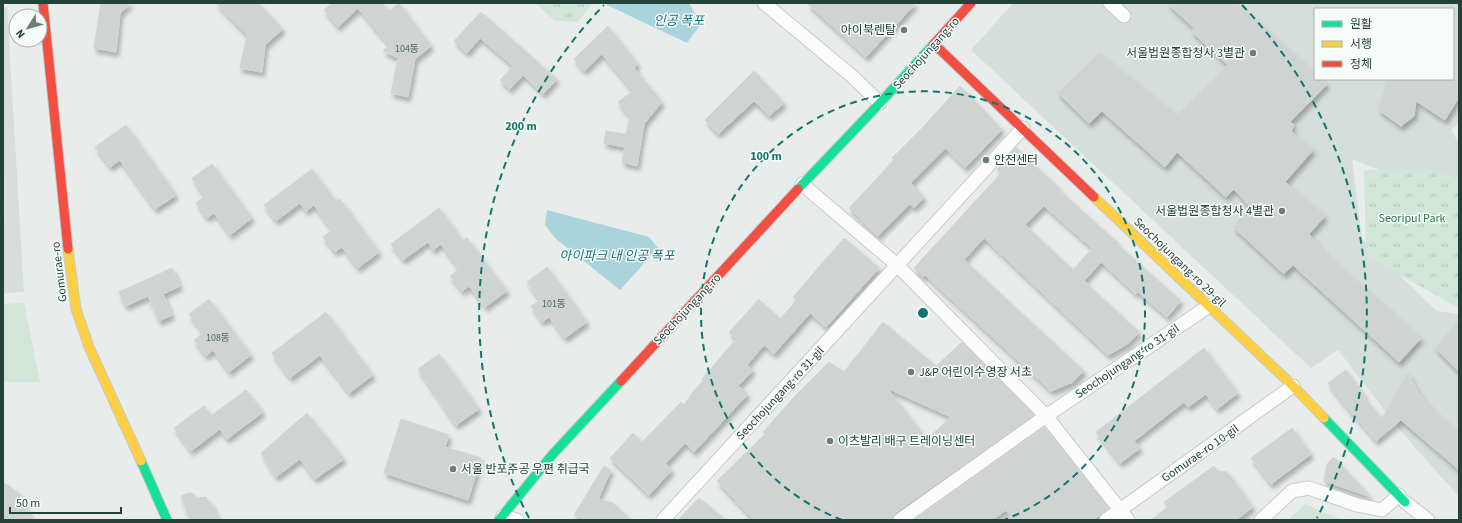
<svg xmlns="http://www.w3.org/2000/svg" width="1462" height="523" viewBox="0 0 1462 523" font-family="'Source Sans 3','Noto Sans KR',sans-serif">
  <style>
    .built { fill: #d6dedb; fill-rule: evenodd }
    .grass { fill: #d1e6d8 }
    .park { fill: url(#park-tufts) }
    .water { fill: #a9d4db }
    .building { fill: #cfd4d2; stroke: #d1d6d4; fill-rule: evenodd; filter: url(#shadow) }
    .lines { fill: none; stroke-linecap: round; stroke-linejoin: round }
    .street-casing { stroke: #c5cac8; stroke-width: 15 }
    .fast-casing { stroke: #c3cbc8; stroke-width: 11 }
    .slow-casing { stroke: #c3cbc8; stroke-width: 11 }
    .jam-casing { stroke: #c3cbc8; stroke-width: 11 }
    .street { stroke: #fcfcfc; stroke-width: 13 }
    .fast { stroke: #16e098; stroke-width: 9 }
    .slow { stroke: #ffcf43; stroke-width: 9 }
    .jam { stroke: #f24e42; stroke-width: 9 }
    .ring { fill: none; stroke: #0f766e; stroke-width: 2; stroke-dasharray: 7 5 }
    .poi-dot { fill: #697e78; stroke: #f7fbf9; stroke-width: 1.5 }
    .labels { text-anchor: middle; stroke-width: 3; stroke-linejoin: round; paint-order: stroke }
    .number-label { font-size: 10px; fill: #506761 }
    .poi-label { font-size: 12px; fill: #24423a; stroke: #f7fbf9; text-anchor: start }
    .street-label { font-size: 12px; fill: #24423a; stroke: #f7fbf9 }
    .park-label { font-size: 12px; fill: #2d7a4b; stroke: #f7fbf9 }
    .water-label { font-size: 13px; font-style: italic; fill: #1c6f80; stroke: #f7fbf9 }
    .centre { fill: #0f766e; stroke: #f7fbf9; stroke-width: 2 }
    .ring-label { font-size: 12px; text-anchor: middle; font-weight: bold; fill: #0f766e; stroke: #f7fbf9; stroke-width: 3; stroke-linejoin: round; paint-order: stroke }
  </style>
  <defs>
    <pattern id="park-tufts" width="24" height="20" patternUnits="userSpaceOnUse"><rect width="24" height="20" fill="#d1e6d8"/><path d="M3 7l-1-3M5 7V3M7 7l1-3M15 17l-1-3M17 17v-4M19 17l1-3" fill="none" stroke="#b3c6ba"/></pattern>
    <filter id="shadow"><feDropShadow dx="2.5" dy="4.5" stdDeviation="2" flood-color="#0004"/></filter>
  </defs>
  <rect width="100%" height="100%" fill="#e8edeb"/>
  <g class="built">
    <path d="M 1013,3 L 1459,3 L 1459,123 L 1451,130 L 1459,143 L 1459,191 L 1441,195 L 1352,159 L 1362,239 L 1437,311 L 1459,314 L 1459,497 L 1398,428 L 1338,350 L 1311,368 L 971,50 ZM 1315,9 L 1453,9 L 1453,79 L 1315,79 Z"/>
    <path d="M 3,7 L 7,7 L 24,292 L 3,293 Z"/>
  </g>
  <g class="grass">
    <path d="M 3,140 L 6,218 L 3,219 Z"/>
    <path d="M 24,303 L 40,382 L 3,382 L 3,304 Z"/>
    <path d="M 1305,504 L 1342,520 L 1288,520 Z"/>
  </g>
  <g class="park">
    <path d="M 535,3 L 593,3 L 578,22 L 555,21 Z"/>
    <path d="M 1364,170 L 1427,171 L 1459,177 L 1459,308 L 1366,256 Z"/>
  </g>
  <g class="water">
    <path d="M 603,3 L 689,3 L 701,24 L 687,43 Z"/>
    <path d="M 547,210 L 649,237 L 658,248 L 620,290 L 555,238 L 545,225 Z"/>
  </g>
  <g class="building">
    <path d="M 101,3 L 131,3 L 120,13 L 116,52 L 94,48 Z"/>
    <path d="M 216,3 L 258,3 L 283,29 L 265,45 L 262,72 L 240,68 L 247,35 Z"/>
    <path d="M 332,3 L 383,3 L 389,11 L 399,3 L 431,46 L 415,59 L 408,97 L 391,93 L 398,58 L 383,51 L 389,45 L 358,8 L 338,27 L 324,10 Z"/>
    <path d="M 807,3 L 916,3 L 866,57 Z"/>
    <path d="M 1167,3 L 1236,3 L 1315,73 L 1315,79 L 1322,79 L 1327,84 L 1290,122 L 1294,125 L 1291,131 L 1313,150 L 1285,182 L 1325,216 L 1309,234 L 1328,256 L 1421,338 L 1399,362 L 1293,265 L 1284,274 L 1233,227 L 1250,207 L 1234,189 L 1226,197 L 1177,152 L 1165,167 L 1102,111 L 1089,123 L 1058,93 L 1099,53 L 1177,115 L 1228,65 L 1192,32 L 1194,28 Z"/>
    <path d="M 481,12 L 557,79 L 543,94 L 523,75 L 510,89 L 500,80 L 513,66 L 480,38 L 467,53 L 454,41 Z"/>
    <path d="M 608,26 L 638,64 L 634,68 L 662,102 L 644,124 L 637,166 L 622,162 L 625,147 L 604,143 L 606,131 L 626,134 L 630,116 L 618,102 L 633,91 L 602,54 L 584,71 L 574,59 Z"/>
    <path d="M 754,71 L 784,103 L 769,116 L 754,101 L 718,134 L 705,120 Z"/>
    <path d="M 1387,79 L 1459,79 L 1459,97 L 1445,120 L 1416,101 L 1414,116 L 1401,126 L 1379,110 Z"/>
    <path d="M 960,86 L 1002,129 L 965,168 L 946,148 L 911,183 L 924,197 L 914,208 L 910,204 L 878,236 L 849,208 L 894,160 L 892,158 L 924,126 Z"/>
    <path d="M 126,125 L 176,195 L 155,209 L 120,160 L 110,167 L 95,147 Z"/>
    <path d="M 1016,147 L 1060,189 L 1059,190 L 1118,243 L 1117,244 L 1181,301 L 1167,317 L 1138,292 L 1136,294 L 1101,262 L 1084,281 L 1139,332 L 1129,343 L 1108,355 L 984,238 L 964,260 L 1084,371 L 1073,382 L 1051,391 L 925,275 L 923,277 L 914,268 L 1001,173 L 997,169 ZM 1044,206 L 1092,248 L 1073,270 L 1025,225 Z"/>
    <path d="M 212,164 L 252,218 L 230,235 L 214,213 L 207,218 L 196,203 L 205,196 L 192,178 Z"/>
    <path d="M 312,169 L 336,202 L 340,199 L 379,252 L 358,268 L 342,247 L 335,252 L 323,237 L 332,230 L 314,205 L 306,211 L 300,203 L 276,221 L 264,205 Z"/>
    <path d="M 439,208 L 463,241 L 467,238 L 507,291 L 485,307 L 469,286 L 462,291 L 450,276 L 459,269 L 441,244 L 433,250 L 428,242 L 403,260 L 391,244 Z"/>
    <path d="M 844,238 L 879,268 L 826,327 L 810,313 L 774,354 L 764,345 L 747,365 L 753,370 L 738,386 L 748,394 L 694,452 L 685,443 L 665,464 L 672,470 L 649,495 L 610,458 L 633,433 L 642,442 L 681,402 L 684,405 L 693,392 L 703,381 L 702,379 L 736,339 L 729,332 L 759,299 L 780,319 L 797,300 L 793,297 Z"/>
    <path d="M 547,267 L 587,322 L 565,338 L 549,317 L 542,322 L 531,306 L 540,300 L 527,282 Z"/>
    <path d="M 172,268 L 180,286 L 163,294 L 172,315 L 159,321 L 148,296 L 126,306 L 119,292 Z"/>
    <path d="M 209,299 L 251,355 L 229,372 L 213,350 L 206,356 L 194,340 L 203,333 L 189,314 Z"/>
    <path d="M 326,312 L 373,375 L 349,393 L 320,355 L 290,378 L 272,353 Z"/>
    <path d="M 1459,320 L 1459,372 L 1435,348 Z"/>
    <path d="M 883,322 L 936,366 L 962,342 L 1034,415 L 895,513 L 892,520 L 754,520 L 717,481 L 765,434 L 763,432 L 795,396 L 829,362 L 844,372 ZM 887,388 L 951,417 L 927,439 Z"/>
    <path d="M 1204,348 L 1238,393 L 1217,409 L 1206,394 L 1188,407 L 1184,402 L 1134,441 L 1140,448 L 1120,463 L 1096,432 Z"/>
    <path d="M 439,354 L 479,409 L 456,425 L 418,369 Z"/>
    <path d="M 1346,370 L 1365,396 L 1363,397 L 1382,418 L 1408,373 L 1418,392 L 1431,409 L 1459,432 L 1459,470 L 1401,420 L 1376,441 L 1344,404 L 1328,383 Z"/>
    <path d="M 246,390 L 263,412 L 227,439 L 220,429 L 191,451 L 174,428 L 204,406 L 211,416 Z"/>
    <path d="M 307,413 L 344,459 L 315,479 L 300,459 L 276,477 L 261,453 Z"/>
    <path d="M 401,419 L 449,435 L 445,447 L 481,458 L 468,500 L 384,473 Z"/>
    <path d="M 1044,427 L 1109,508 L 1100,515 L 1093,520 L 1013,520 L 1006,510 L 992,520 L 914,520 Z"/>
    <path d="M 1292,428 L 1311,454 L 1271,484 L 1251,458 Z"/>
    <path d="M 1334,457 L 1371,497 L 1324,481 L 1327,464 Z"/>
    <path d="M 604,466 L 611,470 L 598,499 L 613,503 L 630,520 L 588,520 L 574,515 Z"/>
    <path d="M 1214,466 L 1218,471 L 1227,472 L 1253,507 L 1236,520 L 1151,520 L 1168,507 L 1164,502 Z"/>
    <path d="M 3,482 L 20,494 L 32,520 L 3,520 Z"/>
    <path d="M 189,493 L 194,494 L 197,498 L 206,497 L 208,502 L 210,501 L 219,520 L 190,520 L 181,496 Z"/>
    <path d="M 699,498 L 726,520 L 678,520 Z"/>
  </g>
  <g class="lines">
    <defs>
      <g id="street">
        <path d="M 764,3 L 853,77 L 880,103"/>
        <path d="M 1110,3 L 1124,16"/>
        <path d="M 802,184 L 897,265 L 1046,416 L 1128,520"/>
        <path d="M 1405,502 L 1428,520"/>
        <path d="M 503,516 L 517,520"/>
        <path d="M 663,520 L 1023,128"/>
        <path d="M 900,520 L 1046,416 L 1209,306"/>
        <path d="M 1106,520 L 1293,386"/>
        <path d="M 1261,520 L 1292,491 L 1309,488 L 1357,505 L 1382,510 L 1399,495"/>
      </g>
      <g id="fast">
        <path d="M 798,189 L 880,103 L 933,45"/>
        <path d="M 1324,418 L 1405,502"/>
        <path d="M 141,461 L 167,520"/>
        <path d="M 499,520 L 553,454 L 621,381"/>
      </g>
      <g id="slow">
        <path d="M 1094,197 L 1293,386 L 1324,418"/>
        <path d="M 68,249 L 76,309 L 89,347 L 141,461"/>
      </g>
      <g id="jam">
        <path d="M 43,3 L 68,249"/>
        <path d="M 934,44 L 1094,197"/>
        <path d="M 933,45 L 971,3"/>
        <path d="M 621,381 L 798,189"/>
      </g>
    </defs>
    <use href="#street" class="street-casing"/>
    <use href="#fast" class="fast-casing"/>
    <use href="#slow" class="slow-casing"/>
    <use href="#jam" class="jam-casing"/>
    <use href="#street" class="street"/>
    <use href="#fast" class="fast"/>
    <use href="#slow" class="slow"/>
    <use href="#jam" class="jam"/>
  </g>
  <g class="ring">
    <path d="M842 520A222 222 0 1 1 1004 520"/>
    <path d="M529 518A444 444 0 0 1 604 5M1242 5A444 444 0 0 1 1317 518"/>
  </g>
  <g class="poi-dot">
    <circle cx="904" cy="30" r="4"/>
    <circle cx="1253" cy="53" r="4"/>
    <circle cx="986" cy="160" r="4"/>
    <circle cx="1282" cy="211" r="4"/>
    <circle cx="911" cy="372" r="4"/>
    <circle cx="830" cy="441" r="4"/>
    <circle cx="453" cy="469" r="4"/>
  </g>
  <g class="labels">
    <g class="number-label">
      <text x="407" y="52">104동</text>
      <text x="554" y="307">101동</text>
      <text x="218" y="341">108동</text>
    </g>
    <g class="poi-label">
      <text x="896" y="34" text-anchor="end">아이북렌탈</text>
      <text x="1245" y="57" text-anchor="end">서울법원종합청사 3별관</text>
      <text x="994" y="164">안전센터</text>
      <text x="1274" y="215" text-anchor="end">서울법원종합청사 4별관</text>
      <text x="919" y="376">J&amp;P 어린이수영장 서초</text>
      <text x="838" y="445">이츠발리 배구 트레이닝센터</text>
      <text x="461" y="473">서울 반포주공 우편 취급국</text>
    </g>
    <g class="street-label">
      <text transform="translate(926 53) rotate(-48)" y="4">Seochojungang-ro</text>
      <text transform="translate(1180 262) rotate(44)" y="4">Seochojungang-ro 29-gil</text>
      <text transform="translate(59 272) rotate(-97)" y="4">Gomurae-ro</text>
      <text transform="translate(687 309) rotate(-47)" y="4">Seochojungang-ro</text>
      <text transform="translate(1127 361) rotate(-34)" y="4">Seochojungang-ro 31-gil</text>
      <text transform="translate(780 393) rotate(-47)" y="4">Seochojungang-ro 31-gil</text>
      <text transform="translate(1200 453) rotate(-35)" y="4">Gomurae-ro 10-gil</text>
    </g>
    <g class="park-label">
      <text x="1412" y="222">Seoripul Park</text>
    </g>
    <g class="water-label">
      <text x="679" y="25">인공 폭포</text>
      <text x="617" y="260">아이파크 내 인공 폭포</text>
    </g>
  </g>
  <circle cx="923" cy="313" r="6" class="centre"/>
  <g class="ring-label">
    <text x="521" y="130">200 m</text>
    <text x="766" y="160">100 m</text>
  </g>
  <rect width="1462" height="523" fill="none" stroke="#24423a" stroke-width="8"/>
  <rect x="1314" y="8" width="140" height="72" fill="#f7fbf9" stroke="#a3b1ad"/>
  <rect x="1322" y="21" width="20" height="6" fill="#16e098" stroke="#a3b1ad"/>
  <text x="1350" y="28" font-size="12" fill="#24423a">원활</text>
  <rect x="1322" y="41" width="20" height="6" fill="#ffcf43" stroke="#a3b1ad"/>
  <text x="1350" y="48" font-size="12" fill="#24423a">서행</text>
  <rect x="1322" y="61" width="20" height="6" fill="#f24e42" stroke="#a3b1ad"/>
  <text x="1350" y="68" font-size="12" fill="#24423a">정체</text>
  <g transform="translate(28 28) rotate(233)"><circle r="19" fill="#f7fbf9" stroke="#a3b1ad"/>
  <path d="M0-3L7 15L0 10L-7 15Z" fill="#697e78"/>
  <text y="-6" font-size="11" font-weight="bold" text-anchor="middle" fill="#24423a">N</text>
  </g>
  <path d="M10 507v6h111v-6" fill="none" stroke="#24423a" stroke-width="2"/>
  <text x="16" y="507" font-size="12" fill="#24423a" stroke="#f7fbf9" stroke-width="3" paint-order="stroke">50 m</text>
</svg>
